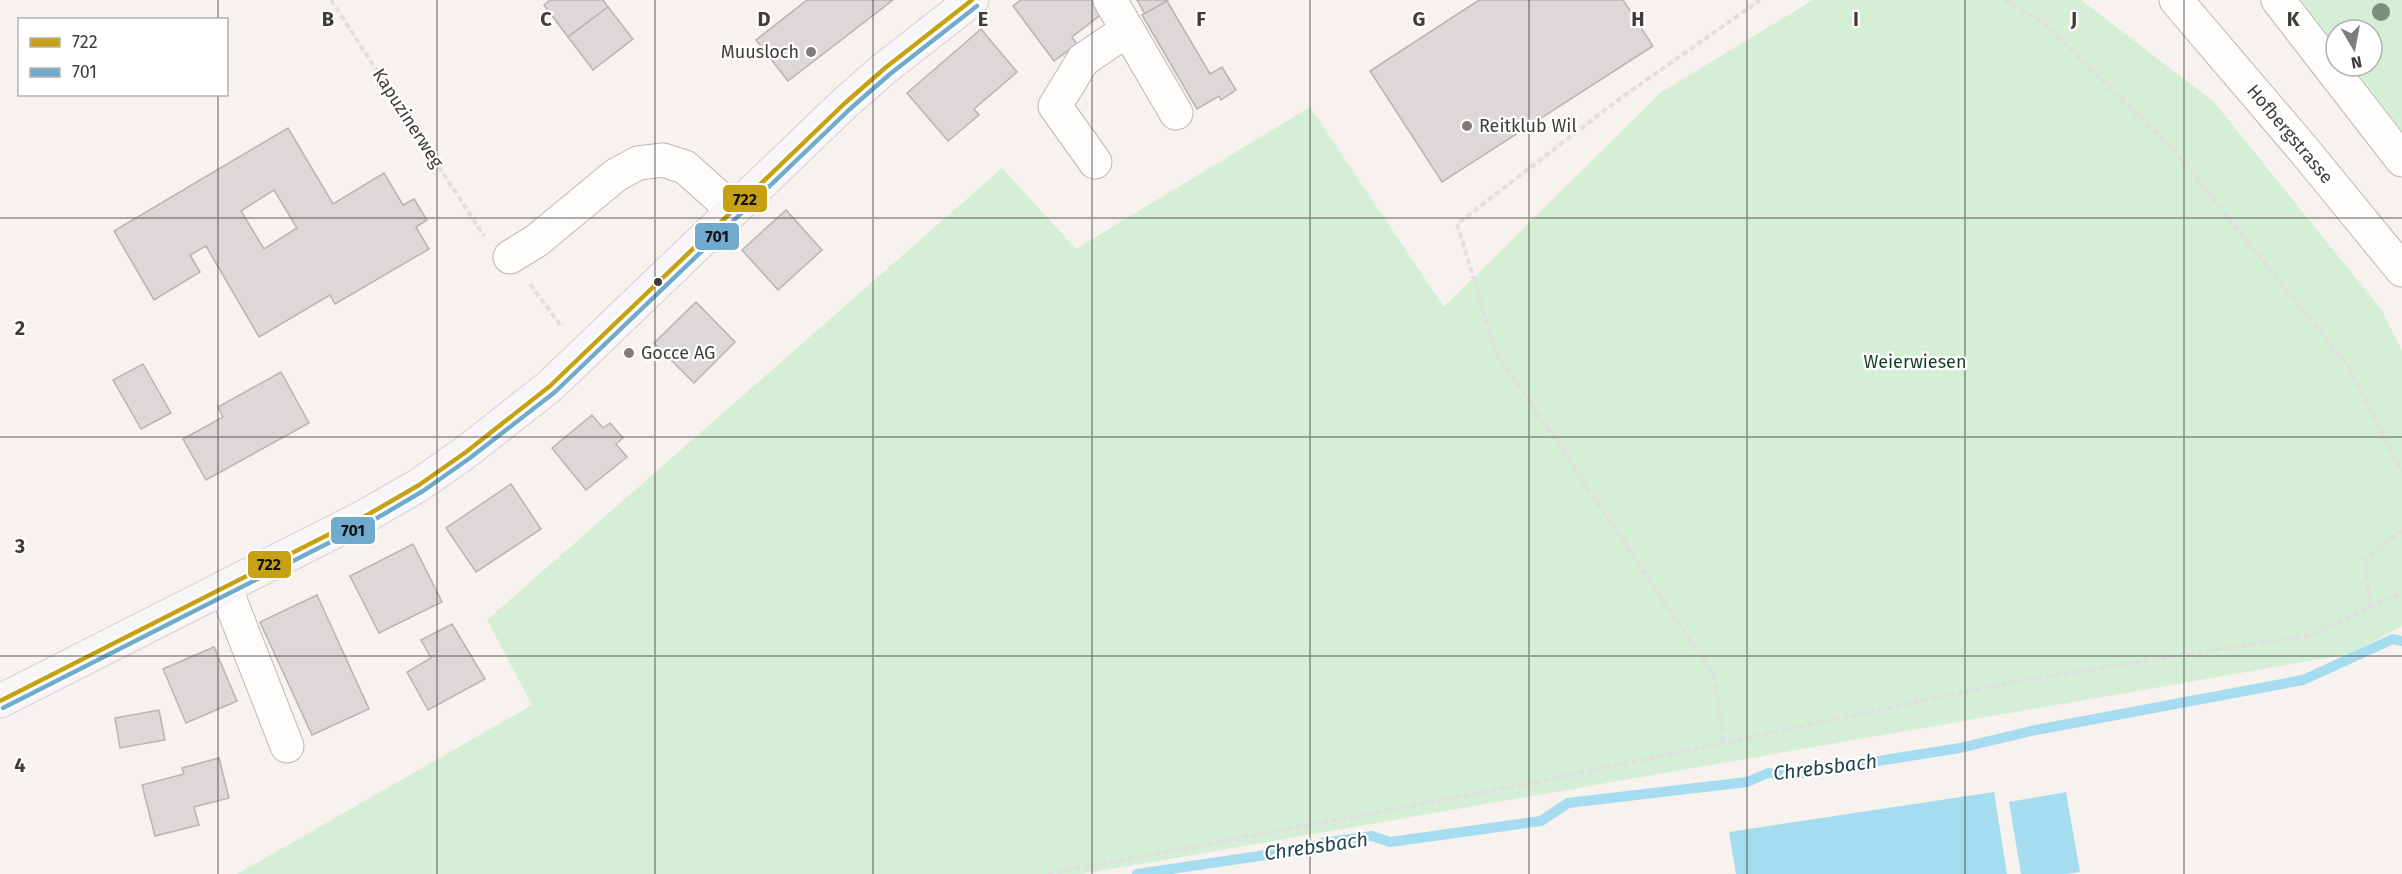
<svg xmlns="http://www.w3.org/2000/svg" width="2402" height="874" viewBox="0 0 2402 874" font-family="'Fira Sans',sans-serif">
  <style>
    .green { fill: #d5efd7 }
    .water { fill: #a6dcef }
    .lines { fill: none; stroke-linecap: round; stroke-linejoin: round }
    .stream { stroke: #a6dcef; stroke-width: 10 }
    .building { fill: #dcd8d8; stroke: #b8b4b4; stroke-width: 1.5; fill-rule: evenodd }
    .minor-casing { stroke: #bcb8b5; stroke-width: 35 }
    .major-casing { stroke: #d2cfcd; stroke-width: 35 }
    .path { stroke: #e1dfde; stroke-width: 4; stroke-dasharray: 6 3; stroke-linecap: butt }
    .minor { stroke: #fefdfc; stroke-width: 33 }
    .major { stroke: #f8f5f8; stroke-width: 33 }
    .bus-1-casing { stroke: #fff; stroke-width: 9 }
    .bus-2-casing { stroke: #fff; stroke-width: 9 }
    .bus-1 { stroke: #c6a111; stroke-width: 4.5 }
    .bus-2 { stroke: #70abce; stroke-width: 4.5 }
    .tree { fill: #7a8f7d }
    .grid { fill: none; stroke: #403c39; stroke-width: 1.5; stroke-opacity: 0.55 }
    .poi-dot { fill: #807c78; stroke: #fff; stroke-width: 2 }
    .bus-dot { fill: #403c39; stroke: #fff; stroke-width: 2 }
    .labels { text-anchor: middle; stroke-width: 4.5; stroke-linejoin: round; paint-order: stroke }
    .poi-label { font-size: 18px; fill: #403c39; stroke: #fff; text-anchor: start }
    .street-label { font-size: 18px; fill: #403c39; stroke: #fff }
    .park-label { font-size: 18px; fill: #133e20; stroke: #fff }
    .water-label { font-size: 20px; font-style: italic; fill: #204552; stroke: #fff }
    .grid-label { font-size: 20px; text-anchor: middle; font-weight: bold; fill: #403c39; stroke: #fff; stroke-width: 4.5; stroke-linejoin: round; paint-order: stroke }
    .line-badge { stroke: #fff; stroke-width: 2 }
    .pale-badge-label { font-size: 16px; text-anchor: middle; font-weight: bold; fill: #111 }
  </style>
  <rect width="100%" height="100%" fill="#f7f2ee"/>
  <g class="green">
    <path d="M 1813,0 L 2081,0 L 2213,101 L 2381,309 L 2402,350 L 2402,626 L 2350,654 L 1083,874 L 237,874 L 532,705 L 487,620 L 1002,168 L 1076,249 L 1310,107 L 1444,307 L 1660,93 Z"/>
    <path d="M 2290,0 L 2402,0 L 2402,150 L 2339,66 L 2372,66 L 2372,30 L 2336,30 L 2336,62 Z"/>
  </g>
  <g class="water">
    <path d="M 1994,792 L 2007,874 L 1736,874 L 1729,832 Z"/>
    <path d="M 2066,792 L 2080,872 L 2066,874 L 2021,874 L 2009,802 Z"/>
  </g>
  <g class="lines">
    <path class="stream" d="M 1137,874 L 1314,848 L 1322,843 L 1372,836 L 1390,842 L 1541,821 L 1568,803 L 1747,782 L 1768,773 L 1790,775 L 1960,748 L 2036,730 L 2303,680 L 2393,639 L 2402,641"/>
  </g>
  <g class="building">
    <path d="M 550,0 L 603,0 L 608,7 L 568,37 L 544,5 Z"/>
    <path d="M 807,0 L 893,0 L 788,81 L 756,40 Z"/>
    <path d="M 1021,0 L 1093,0 L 1103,13 L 1072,37 L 1077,44 L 1054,61 L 1013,6 Z"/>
    <path d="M 1137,0 L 1168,0 L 1145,14 Z"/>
    <path d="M 1479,0 L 1623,0 L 1653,46 L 1442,182 L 1370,71 Z"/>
    <path d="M 1167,1 L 1210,74 L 1222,67 L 1236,90 L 1221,100 L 1219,96 L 1197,109 L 1142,15 Z"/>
    <path d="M 608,7 L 633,39 L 593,70 L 568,37 Z"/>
    <path d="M 981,29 L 1017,72 L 974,109 L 979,115 L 948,141 L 907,93 Z"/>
    <path d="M 288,128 L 333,204 L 384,173 L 403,205 L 414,199 L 427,220 L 416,227 L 429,249 L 335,304 L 330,295 L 259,337 L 206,246 L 190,255 L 200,272 L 154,300 L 114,231 ZM 274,190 L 297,228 L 264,249 L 241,211 Z"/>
    <path d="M 786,210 L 822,250 L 778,290 L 742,250 Z"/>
    <path d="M 696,302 L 735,342 L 694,383 L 654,343 Z"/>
    <path d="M 143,364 L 171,413 L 141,429 L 113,380 Z"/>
    <path d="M 281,372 L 309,423 L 206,480 L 183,439 L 223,417 L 218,407 Z"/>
    <path d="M 592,415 L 603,428 L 610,423 L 623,438 L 616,444 L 627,457 L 586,490 L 552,448 Z"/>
    <path d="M 511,484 L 541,529 L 476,572 L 446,528 Z"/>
    <path d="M 413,544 L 442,602 L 379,633 L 350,576 Z"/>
    <path d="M 317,595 L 369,709 L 312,735 L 260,622 Z"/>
    <path d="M 452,624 L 485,679 L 428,710 L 407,672 L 431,658 L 421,640 Z"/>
    <path d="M 214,647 L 237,701 L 186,723 L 163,669 Z"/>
    <path d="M 159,710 L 165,740 L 120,748 L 115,718 Z"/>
    <path d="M 219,758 L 229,798 L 194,807 L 199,825 L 155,836 L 142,785 L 184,774 L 182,768 Z"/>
  </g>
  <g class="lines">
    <defs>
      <g id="minor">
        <path d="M 1110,0 L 1176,113"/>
        <path d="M 2176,0 L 2303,149 L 2402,270"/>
        <path d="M 2278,0 L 2402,160"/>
        <path d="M 1095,162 L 1055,106 L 1083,60 L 1127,30"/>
        <path d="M 510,257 L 536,241 L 616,175 L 638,163 L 663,160 L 685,167 L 733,210"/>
        <path d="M 225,587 L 287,746"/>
      </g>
      <path id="major" d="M 0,701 L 369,514 L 419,485 L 466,452 L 550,386 L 845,103 L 885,68 L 972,0"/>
    </defs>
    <use href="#minor" class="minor-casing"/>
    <use href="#major" class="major-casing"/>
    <g class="path">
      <path d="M 331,0 L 484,236"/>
      <path d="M 2005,0 L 2047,26 L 2176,153 L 2347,365 L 2402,472"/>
      <path d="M 530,284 L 561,326 L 563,324"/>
      <path d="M 2370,608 L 2365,560 L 2402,530"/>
      <path d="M 1724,742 L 1714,676 L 1496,352 L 1457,224 L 1618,100 L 1760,0"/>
      <path d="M 1048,874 L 1532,783 L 2012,682 L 2310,635 L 2402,593"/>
    </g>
    <use href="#minor" class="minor"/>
    <use href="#major" class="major"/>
    <defs>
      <path id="bus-1" d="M 0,701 L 369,514 L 419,485 L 466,452 L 550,386 L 845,103 L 885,68 L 972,0"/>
      <path id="bus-2" d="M 3,708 L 372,521 L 423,491 L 470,458 L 555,392 L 850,109 L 890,74 L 977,6"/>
    </defs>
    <use href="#bus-1" class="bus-1-casing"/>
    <use href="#bus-2" class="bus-2-casing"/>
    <use href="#bus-1" class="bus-1"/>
    <use href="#bus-2" class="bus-2"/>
  </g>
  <circle class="tree" cx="2381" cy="12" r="9"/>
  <path class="grid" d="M 218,0 L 218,20M 437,0 L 437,874M 655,0 L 655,874M 873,0 L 873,874M 1092,0 L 1092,874M 1310,0 L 1310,874M 1529,0 L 1529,874M 1747,0 L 1747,874M 1965,0 L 1965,874M 2184,0 L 2184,874M 218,94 L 218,874M 0,218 L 2402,218M 0,437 L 2402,437M 0,656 L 2402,656"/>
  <g class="poi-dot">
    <circle cx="811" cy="52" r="6"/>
    <circle cx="1467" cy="126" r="6"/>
    <circle cx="629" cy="353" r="6"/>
  </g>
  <circle class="bus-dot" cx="658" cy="282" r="5"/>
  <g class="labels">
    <g class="poi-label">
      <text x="799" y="58" text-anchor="end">Muusloch</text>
      <text x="1479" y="132">Reitklub Wil</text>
      <text x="641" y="359">Gocce AG</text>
    </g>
    <g class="street-label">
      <text transform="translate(408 118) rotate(57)" y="6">Kapuzinerweg</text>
      <text transform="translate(2290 134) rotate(50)" y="6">Hofbergstrasse</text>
    </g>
    <g class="park-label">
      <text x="1915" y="368">Weierwiesen</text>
    </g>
    <g class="water-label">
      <text transform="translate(1825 767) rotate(-7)" y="7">Chrebsbach</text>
      <text transform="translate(1316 846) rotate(-8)" y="7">Chrebsbach</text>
    </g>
  </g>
  <g class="grid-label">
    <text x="328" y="26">B</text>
    <text x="546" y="26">C</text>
    <text x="764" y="26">D</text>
    <text x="983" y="26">E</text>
    <text x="1201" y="26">F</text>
    <text x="1419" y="26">G</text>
    <text x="1638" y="26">H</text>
    <text x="1856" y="26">I</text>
    <text x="2074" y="26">J</text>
    <text x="2293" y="26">K</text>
    <text x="20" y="335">2</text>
    <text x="20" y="553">3</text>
    <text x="20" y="772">4</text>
  </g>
  <g class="line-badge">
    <rect x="722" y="184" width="46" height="29" rx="6" fill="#c6a111"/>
    <rect x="694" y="222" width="46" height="29" rx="6" fill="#70abce"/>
    <rect x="330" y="516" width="46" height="29" rx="6" fill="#70abce"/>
    <rect x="247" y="550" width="45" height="29" rx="6" fill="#c6a111"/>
  </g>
  <g class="pale-badge-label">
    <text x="745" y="205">722</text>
    <text x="717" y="242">701</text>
    <text x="353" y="536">701</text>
    <text x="269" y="570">722</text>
  </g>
  <rect x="18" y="18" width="210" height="78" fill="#ffffff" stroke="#b3b1b0" stroke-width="1.5"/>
  <rect x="30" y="38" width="30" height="9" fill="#c6a111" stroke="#b3b1b0" stroke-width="1.5"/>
  <text x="72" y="48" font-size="18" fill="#403c39">722</text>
  <rect x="30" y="68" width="30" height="9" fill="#70abce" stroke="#b3b1b0" stroke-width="1.5"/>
  <text x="72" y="78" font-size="18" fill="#403c39">701</text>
  <g transform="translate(2354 48) rotate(170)"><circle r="28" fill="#ffffff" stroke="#b3b1b0" stroke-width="1.5"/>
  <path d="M0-4.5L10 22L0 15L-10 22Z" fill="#807c78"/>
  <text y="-9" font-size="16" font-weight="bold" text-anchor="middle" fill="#403c39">N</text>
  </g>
</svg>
